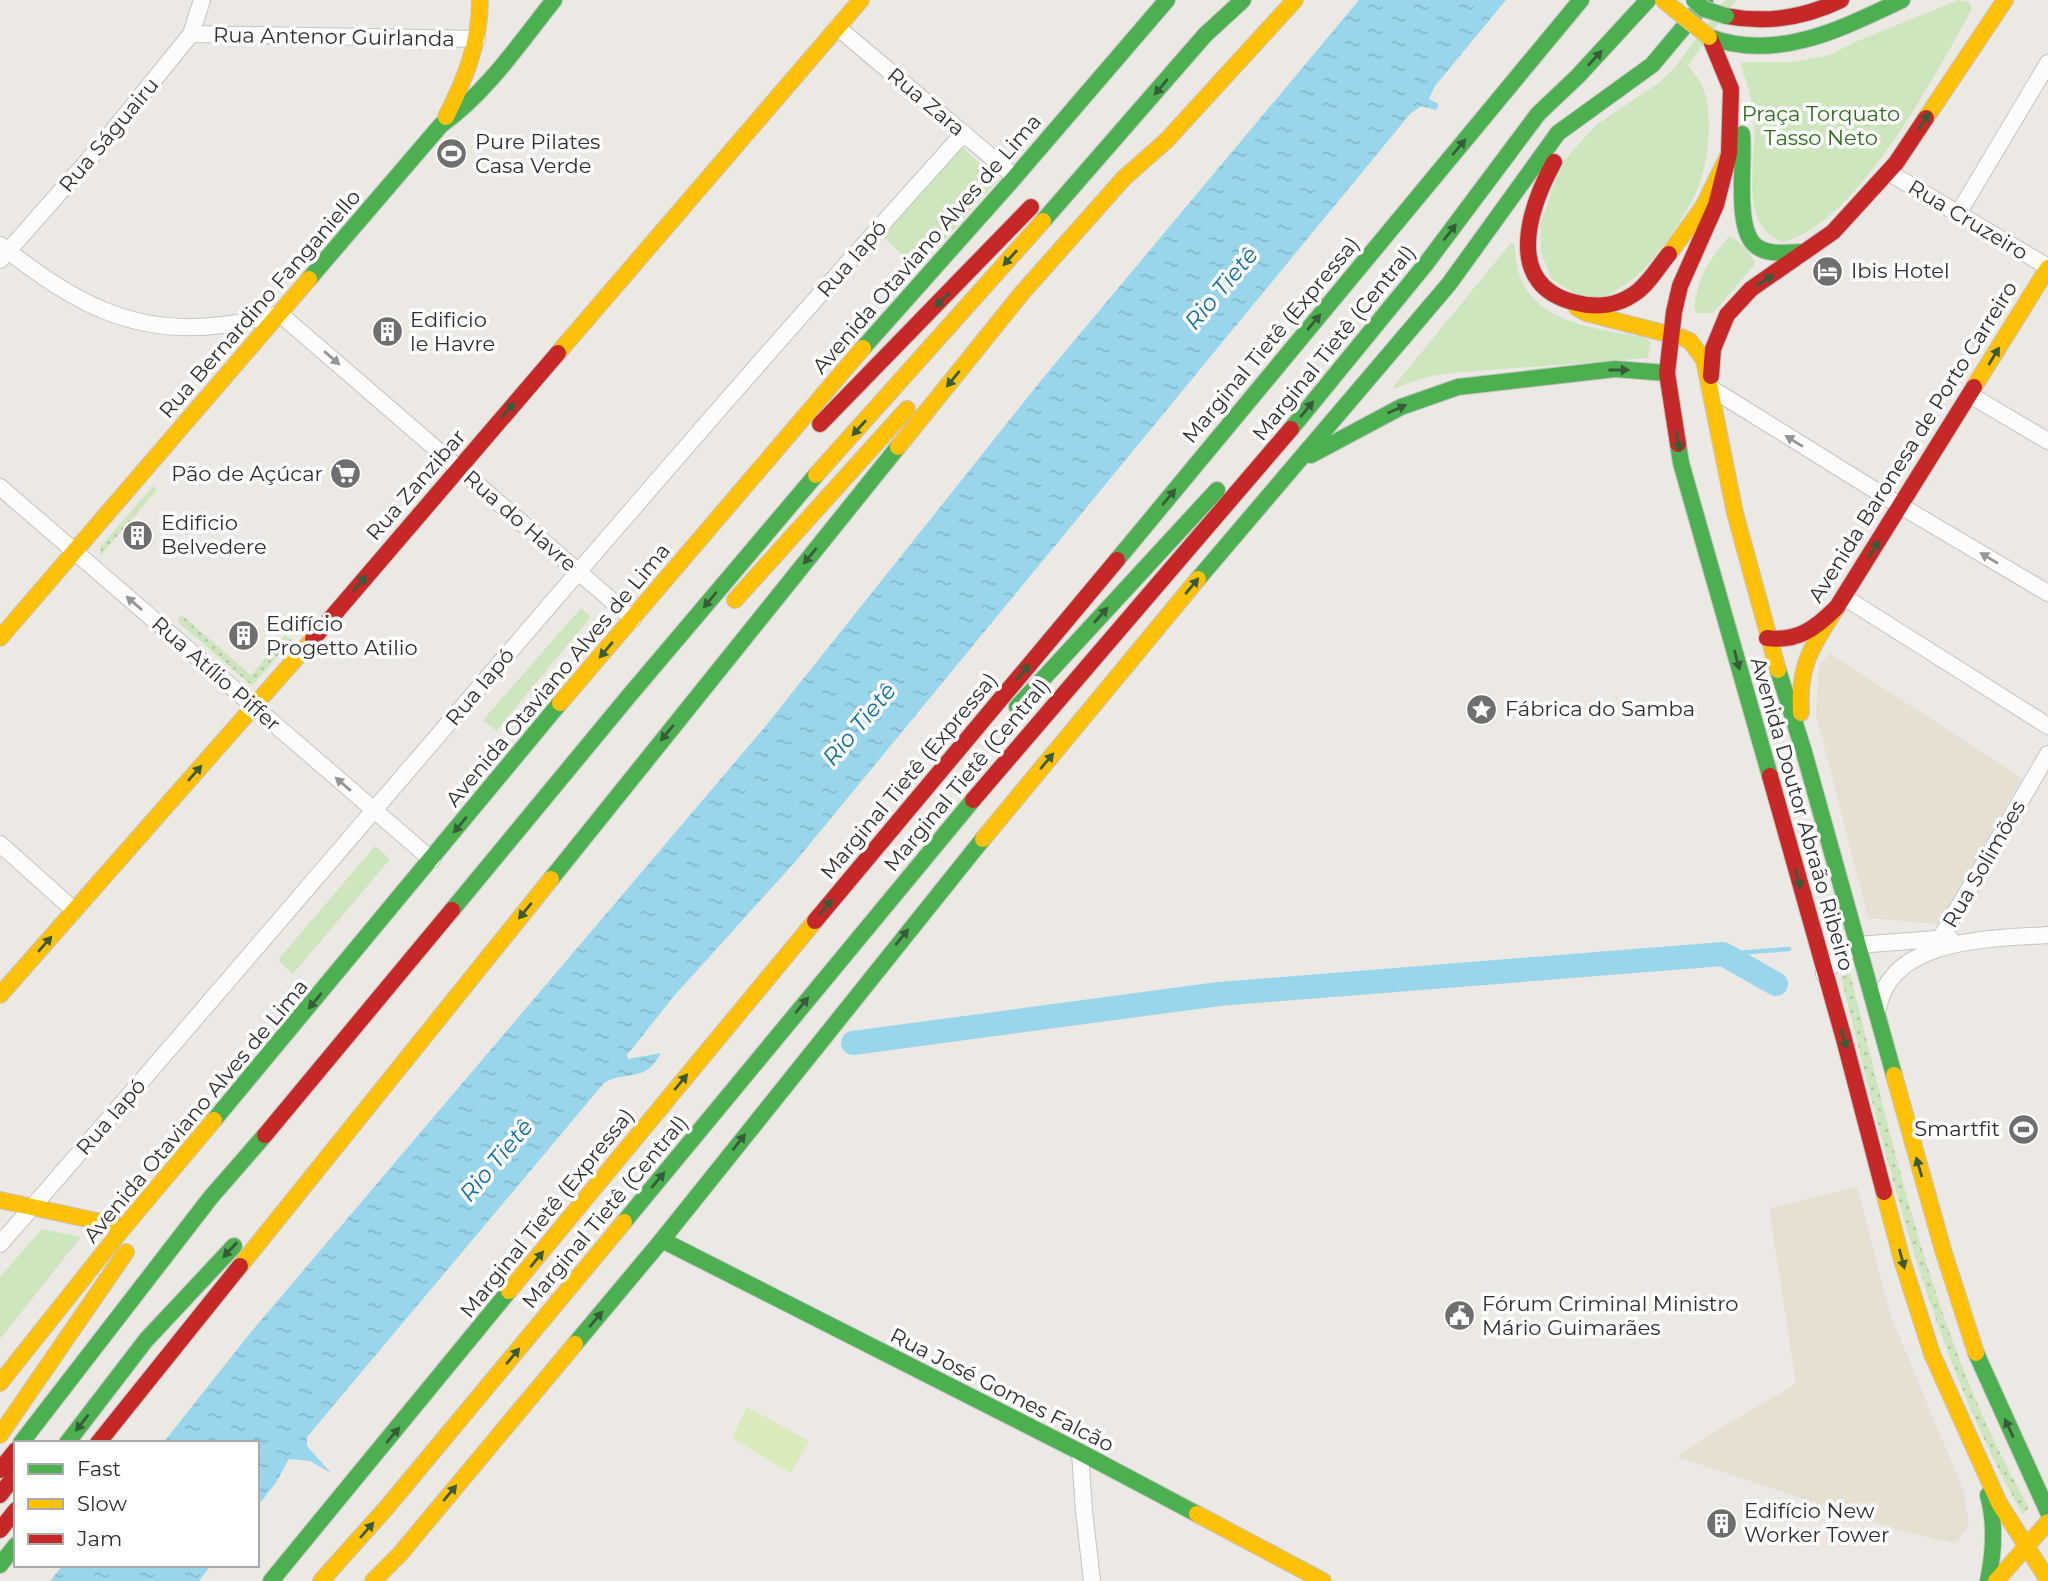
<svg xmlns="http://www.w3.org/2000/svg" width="2048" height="1581" viewBox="0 0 2048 1581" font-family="Montserrat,sans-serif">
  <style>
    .education { fill: #e6e0d3 }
    .grass { fill: url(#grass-dots) }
    .park { fill: #cee6be }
    .pitch { fill: #d9eabb }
    .water { fill: url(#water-ripples) }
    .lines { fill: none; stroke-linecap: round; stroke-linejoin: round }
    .stream { stroke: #99d6ec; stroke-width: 4.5 }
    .river { stroke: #99d6ec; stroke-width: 24 }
    .street-casing { stroke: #c5c4c5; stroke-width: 18 }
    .fast-casing { stroke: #c5c4c5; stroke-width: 18 }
    .slow-casing { stroke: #c5c4c5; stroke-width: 18 }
    .jam-casing { stroke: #c5c4c5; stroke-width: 18 }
    .street { stroke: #fcfcfb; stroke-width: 16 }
    .fast { stroke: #4caf50; stroke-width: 16 }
    .slow { stroke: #ffc107; stroke-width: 16 }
    .jam { stroke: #c62828; stroke-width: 16 }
    .fast-bridge-casing { stroke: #c6c5c4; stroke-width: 18; stroke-linecap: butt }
    .slow-bridge-casing { stroke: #c6c5c4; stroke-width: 18; stroke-linecap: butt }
    .fast-bridge { stroke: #4caf50; stroke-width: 16 }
    .slow-bridge { stroke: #ffc107; stroke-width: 16 }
    .oneway { fill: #385b3a }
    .oneway2 { fill: #959594 }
    .labels { text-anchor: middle; stroke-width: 7; stroke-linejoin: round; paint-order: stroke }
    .street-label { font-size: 21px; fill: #2e2e2e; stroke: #fff }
    .park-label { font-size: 21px; fill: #2c6e1b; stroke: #fff }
    .poi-label { font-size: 21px; fill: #2e2e2e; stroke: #fff; text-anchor: start }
    .water-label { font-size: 23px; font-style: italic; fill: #0d6fa3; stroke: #fff }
  </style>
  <defs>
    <pattern id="grass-dots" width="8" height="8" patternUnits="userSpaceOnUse" patternTransform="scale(1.75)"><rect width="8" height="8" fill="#cee6be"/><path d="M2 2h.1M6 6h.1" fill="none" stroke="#b1c6a4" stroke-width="1.8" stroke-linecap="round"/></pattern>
    <pattern id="water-ripples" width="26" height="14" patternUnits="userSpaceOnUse" patternTransform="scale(1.75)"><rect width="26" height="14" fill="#99d6ec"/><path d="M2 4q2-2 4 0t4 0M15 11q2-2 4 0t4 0" fill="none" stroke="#84b8cb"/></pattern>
  </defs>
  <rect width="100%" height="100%" fill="#ece8e4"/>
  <g class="education">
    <path d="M 1829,653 L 2022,778 L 1939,924 L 1868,918 L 1816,714 L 1819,667 Z"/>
    <path d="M 1857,1187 L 1891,1316 L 1964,1492 L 1969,1527 L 1956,1543 L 1908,1533 L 1677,1457 L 1707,1436 L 1796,1384 L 1769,1208 Z"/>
  </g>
  <g class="grass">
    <path d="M 153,486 L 157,490 L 100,556 L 101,546 Z"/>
    <path d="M 182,615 L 251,675 L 285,635 L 291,640 L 252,686 L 177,621 Z"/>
    <path d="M 1850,974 C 1896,1155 1935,1344 2029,1507 L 2023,1515 C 1929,1348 1887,1161 1841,977 Z"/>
  </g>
  <g class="park">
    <path d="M 1725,0 L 1736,0 L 1688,65 C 1692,71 1697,77 1701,83 C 1716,114 1708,169 1693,199 C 1680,224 1662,249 1643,270 C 1632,281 1616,290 1603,299 L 1578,296 L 1552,279 L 1541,253 L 1540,226 L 1561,164 L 1596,125 L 1659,83 L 1675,67 Z"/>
    <path d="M 1959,0 L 1969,2 L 1972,9 C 1936,73 1857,226 1782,242 C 1736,224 1758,157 1754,118 C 1752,99 1747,83 1741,65 L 1742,62 L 1792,62 L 1830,55 L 1855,42 Z"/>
    <path d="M 960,145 L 998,180 L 918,269 L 880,234 Z"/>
    <path d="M 1729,236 C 1740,240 1751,254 1755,264 L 1713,313 L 1698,313 L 1694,309 C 1698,275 1709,262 1729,236 Z"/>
    <path d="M 1511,243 L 1514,244 C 1516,255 1516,266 1520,277 C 1538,325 1602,329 1646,338 L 1651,343 L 1648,358 L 1450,373 L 1427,377 L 1395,388 L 1393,387 Z"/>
    <path d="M 581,608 L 591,617 L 496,731 L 483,720 Z"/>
    <path d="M 375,846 L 390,859 L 293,974 L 278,960 Z"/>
    <path d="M 42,1229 L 81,1237 L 0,1339 L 0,1277 Z"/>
  </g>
  <path class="pitch" d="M 747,1407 L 809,1441 L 791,1473 L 732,1438 Z"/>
  <g class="water">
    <path d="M 1359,0 L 1506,0 L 1435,86 L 1429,99 L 1439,104 L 1436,110 L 1421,106 L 1410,114 L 795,862 L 674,996 L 627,1055 L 628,1059 L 661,1053 C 658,1058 653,1067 647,1070 C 634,1078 617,1074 604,1083 L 307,1437 L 307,1446 L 331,1473 L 310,1461 L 289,1459 L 275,1484 L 257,1507 L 257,1443 L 163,1443 L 251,1332 L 764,728 L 1043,378 Z"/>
    <path d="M 63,1565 L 211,1565 L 199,1581 L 50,1581 Z"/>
  </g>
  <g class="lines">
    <path class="stream" d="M 1723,954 L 1789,949"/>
    <path class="river" d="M 853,1043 L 1219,994 L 1723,954 L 1776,984"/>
    <defs>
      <g id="street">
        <path d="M 837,27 L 1015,177"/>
        <path d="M 191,34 L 477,39"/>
        <path d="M 1888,172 L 2048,267"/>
        <path d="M 1958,214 L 2048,63"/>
        <path d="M 0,245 C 70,299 129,337 222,325 C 241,323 261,318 280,314 L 633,619"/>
        <path d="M 0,260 L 99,148 L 191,34 L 202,0"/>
        <path d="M 1709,387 L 1889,499 L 2048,593"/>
        <path d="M 1970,395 L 2048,441"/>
        <path d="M 0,487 L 432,860"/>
        <path d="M 1844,597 L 2048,726"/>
        <path d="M 0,844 L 74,910"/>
        <path d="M 1941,937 L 2048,754"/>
        <path d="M 1824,974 L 1842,955 L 1857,945 L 1950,938"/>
        <path d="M 1878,1009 C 1890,937 1991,939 2048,935"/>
        <path d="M 0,1244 C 323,875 635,497 964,133"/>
        <path d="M 1080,1452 L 1084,1511 L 1092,1581"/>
      </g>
      <g id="fast">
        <path d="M 1709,37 C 1777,62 1841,29 1902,0"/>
        <path d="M 1742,134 C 1745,162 1734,229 1756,246 C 1769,256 1789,252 1804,252"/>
        <path d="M 1043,221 L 1205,35 L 1243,0"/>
        <path d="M 309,279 L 441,125 C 487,92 519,44 554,0"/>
        <path d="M 863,348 L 1015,177 L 1167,0"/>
        <path d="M 1291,429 L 1425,265 L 1538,114 L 1578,76 L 1648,0"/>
        <path d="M 1678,444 L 1681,463 L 1770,776"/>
        <path d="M 1311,455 L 1401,407 L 1458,387 L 1615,369 L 1667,373"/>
        <path d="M 1117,560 L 1581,0"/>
        <path d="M 1198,579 L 1449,284 L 1558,133 L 1652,65 L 1705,2"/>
        <path d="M 1778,670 L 1804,752 L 1894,1075"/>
        <path d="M 1017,707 L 1217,490"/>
        <path d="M 551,879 L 898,447"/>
        <path d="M 452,910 L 628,697 L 816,475"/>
        <path d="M 214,1120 L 560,703"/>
        <path d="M 624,1222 L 973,800"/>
        <path d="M 662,1240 L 1080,1452 L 1197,1514"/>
        <path d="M 575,1344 L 662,1240 L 983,839"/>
        <path d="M 1976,1353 L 2048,1512"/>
        <path d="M 21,1443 L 211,1197 L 265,1135"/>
        <path d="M 67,1443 L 146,1340 L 234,1246"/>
        <path d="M 1988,1495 C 1996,1524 1994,1552 1988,1581"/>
        <path d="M 0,1565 L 16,1545"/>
        <path d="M 271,1581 L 509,1291"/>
      </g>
      <g id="slow">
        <path d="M 446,117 C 465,79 480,43 480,0"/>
        <path d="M 1926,118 L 2005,0"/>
        <path d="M 1669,254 L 1703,207 L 1729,154"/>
        <path d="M 1577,308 L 1586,313 L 1683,338 L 1690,341 L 1704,360 L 1735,513 L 1778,670"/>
        <path d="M 558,353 L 861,0"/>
        <path d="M 1974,387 L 2048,268"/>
        <path d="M 898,447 L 1022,293 L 1124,178 L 1167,140 L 1295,0"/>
        <path d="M 816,475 L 1043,221"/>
        <path d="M 735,600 L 907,409"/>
        <path d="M 0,638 L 309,279"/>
        <path d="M 560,703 L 863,348"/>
        <path d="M 1801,713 C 1798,664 1812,647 1837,607"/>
        <path d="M 983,839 L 1198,579"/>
        <path d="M 0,995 L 313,639"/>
        <path d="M 1894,1075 L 1943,1250 L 1976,1353"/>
        <path d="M 1884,1192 L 1902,1260 L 1932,1354 L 1999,1503 L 2048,1580"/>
        <path d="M 0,1200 L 124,1227"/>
        <path d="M 240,1266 L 551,879"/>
        <path d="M 509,1291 L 815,921"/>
        <path d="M 0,1383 L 124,1227 L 214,1120"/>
        <path d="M 0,1435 L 126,1252"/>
        <path d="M 1197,1514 L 1323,1581"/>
        <path d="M 321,1581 L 388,1506 L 624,1222"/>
        <path d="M 373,1581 L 400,1554 L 575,1344"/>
        <path d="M 1996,1581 L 2048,1522"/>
      </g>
      <g id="jam">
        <path d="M 1726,16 C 1767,24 1804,18 1841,0"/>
        <path d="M 1554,162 C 1528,210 1503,287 1577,303 C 1596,308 1617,306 1634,294 C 1648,285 1658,267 1669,254"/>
        <path d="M 1711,376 L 1713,349 L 1727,315 L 1751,289 L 1833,232 L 1896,163 L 1926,118"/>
        <path d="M 820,424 L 1031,207"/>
        <path d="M 1678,444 L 1667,373 L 1674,312 L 1680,286 L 1716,205 L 1729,154 L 1731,89 L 1710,38"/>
        <path d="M 1767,638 C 1798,642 1816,628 1837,607 L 1974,387"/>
        <path d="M 313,639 L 558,353"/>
        <path d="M 1770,776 L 1844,1039 L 1884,1192"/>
        <path d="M 973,800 L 1291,429"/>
        <path d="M 815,921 L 1117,560"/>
        <path d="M 265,1135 L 452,910"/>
        <path d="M 98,1443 L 240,1266"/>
        <path d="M 0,1470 L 16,1450"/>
        <path d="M 0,1495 L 16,1474"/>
        <path d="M 0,1530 L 16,1510"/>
      </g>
    </defs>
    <use href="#street" class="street-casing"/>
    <use href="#fast" class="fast-casing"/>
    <use href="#slow" class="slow-casing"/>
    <use href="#jam" class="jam-casing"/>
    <use href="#street" class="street"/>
    <use href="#fast" class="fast"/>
    <use href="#slow" class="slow"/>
    <use href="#jam" class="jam"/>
    <defs>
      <path id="fast-bridge" d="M 1694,0 L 1704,9 L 1726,16"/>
      <path id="slow-bridge" d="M 1663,0 L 1709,37"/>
    </defs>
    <use href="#fast-bridge" class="fast-bridge-casing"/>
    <use href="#slow-bridge" class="slow-bridge-casing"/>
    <use href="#fast-bridge" class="fast-bridge"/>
    <use href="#slow-bridge" class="slow-bridge"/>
  </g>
  <defs><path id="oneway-solid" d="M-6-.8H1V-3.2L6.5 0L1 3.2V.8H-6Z" transform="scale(1.75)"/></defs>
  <g class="oneway">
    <use href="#oneway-solid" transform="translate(1595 58) rotate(-47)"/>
    <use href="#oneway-solid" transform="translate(1161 87) rotate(130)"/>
    <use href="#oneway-solid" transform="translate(1924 121) rotate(-56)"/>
    <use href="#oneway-solid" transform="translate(1459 147) rotate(-50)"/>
    <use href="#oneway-solid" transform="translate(1450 232) rotate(-53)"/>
    <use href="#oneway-solid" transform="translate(1010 258) rotate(132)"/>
    <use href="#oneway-solid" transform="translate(1765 280) rotate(-34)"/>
    <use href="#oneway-solid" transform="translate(942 300) rotate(134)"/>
    <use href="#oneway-solid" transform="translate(1314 322) rotate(-50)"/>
    <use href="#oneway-solid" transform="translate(1994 356) rotate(-59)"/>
    <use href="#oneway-solid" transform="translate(1619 370)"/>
    <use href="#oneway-solid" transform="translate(953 379) rotate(129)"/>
    <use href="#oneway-solid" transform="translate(1307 409) rotate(-51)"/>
    <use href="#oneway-solid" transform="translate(1397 409) rotate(-24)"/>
    <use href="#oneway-solid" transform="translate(508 410) rotate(-49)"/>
    <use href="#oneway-solid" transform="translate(859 428) rotate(132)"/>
    <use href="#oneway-solid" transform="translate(1678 441) rotate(80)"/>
    <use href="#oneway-solid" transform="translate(1169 497) rotate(-50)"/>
    <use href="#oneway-solid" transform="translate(1874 549) rotate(-58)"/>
    <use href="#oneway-solid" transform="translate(810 556) rotate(129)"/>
    <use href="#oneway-solid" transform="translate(360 583) rotate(-49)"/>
    <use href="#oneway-solid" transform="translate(1192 586) rotate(-50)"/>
    <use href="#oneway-solid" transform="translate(710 600) rotate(130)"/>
    <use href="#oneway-solid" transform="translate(1101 615) rotate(-48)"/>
    <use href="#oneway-solid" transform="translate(606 650) rotate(130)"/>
    <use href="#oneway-solid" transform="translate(1737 660) rotate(75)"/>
    <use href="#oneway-solid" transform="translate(1023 672) rotate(-50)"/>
    <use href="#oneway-solid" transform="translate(667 733) rotate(129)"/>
    <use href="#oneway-solid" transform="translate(1047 761) rotate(-50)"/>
    <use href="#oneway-solid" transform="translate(195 773) rotate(-49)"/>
    <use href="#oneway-solid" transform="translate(460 825) rotate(129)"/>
    <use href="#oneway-solid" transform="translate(1798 879) rotate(74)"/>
    <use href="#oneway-solid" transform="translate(826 907) rotate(-50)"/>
    <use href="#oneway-solid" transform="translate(525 911) rotate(129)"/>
    <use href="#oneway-solid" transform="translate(902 937) rotate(-51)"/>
    <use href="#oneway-solid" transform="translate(45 944) rotate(-49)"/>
    <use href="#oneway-solid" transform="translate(315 1001) rotate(130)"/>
    <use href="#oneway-solid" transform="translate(802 1005) rotate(-51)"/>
    <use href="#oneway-solid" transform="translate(1844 1039) rotate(74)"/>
    <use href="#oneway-solid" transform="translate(681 1082) rotate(-51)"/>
    <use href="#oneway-solid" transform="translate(739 1142) rotate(-52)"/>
    <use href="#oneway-solid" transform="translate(1919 1167) rotate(-106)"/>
    <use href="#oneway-solid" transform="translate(658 1180) rotate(-50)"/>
    <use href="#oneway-solid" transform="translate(230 1250) rotate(133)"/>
    <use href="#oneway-solid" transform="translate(537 1259) rotate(-51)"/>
    <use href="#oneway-solid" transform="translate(1902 1259) rotate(75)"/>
    <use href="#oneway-solid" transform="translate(596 1319) rotate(-50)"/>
    <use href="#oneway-solid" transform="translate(513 1356) rotate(-50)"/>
    <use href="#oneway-solid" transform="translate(82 1423) rotate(128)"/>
    <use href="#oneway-solid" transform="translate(2009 1428) rotate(-115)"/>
    <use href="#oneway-solid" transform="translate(393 1435) rotate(-50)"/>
    <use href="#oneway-solid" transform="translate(450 1493) rotate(-50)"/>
    <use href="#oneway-solid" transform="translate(367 1530) rotate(-49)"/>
  </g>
  <g class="oneway2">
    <use href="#oneway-solid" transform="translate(332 358) rotate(41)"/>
    <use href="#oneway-solid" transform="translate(1794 441) rotate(-148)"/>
    <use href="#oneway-solid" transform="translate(1989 558) rotate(-149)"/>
    <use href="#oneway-solid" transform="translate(134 603) rotate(-139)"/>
    <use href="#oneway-solid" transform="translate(343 784) rotate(-139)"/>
  </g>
  <defs>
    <symbol id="stadium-disc" viewBox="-11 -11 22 22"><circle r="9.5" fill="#706f6e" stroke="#fff"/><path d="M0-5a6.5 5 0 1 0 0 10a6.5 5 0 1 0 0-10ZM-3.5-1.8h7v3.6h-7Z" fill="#fff"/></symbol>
    <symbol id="hotel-disc" viewBox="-11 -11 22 22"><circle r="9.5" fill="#706f6e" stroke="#fff"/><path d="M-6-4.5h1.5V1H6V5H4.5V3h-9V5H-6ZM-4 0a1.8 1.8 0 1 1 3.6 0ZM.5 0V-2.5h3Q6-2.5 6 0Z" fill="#fff"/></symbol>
    <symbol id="building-disc" viewBox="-11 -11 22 22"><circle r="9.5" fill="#706f6e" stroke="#fff"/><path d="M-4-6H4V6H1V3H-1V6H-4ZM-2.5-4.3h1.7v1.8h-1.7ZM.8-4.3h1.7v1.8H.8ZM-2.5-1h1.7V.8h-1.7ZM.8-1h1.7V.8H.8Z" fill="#fff"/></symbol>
    <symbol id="supermarket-disc" viewBox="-11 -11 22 22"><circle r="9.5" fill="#706f6e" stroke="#fff"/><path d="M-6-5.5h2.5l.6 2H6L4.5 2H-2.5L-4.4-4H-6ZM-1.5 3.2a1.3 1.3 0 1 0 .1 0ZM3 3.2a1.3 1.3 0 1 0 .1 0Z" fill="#fff"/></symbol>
    <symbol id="sight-disc" viewBox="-11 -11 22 22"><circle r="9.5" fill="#706f6e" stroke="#fff"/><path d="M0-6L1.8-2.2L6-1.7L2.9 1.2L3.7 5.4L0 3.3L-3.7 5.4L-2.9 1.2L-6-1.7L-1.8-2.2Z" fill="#fff"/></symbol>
    <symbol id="civic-disc" viewBox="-11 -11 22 22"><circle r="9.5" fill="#706f6e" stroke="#fff"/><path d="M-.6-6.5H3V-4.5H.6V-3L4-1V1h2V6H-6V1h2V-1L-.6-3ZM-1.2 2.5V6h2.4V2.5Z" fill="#fff"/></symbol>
  </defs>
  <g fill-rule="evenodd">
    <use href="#stadium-disc" x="434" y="136" width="35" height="35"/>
    <use href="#hotel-disc" x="1810" y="254" width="35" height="35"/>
    <use href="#building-disc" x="370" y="314" width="35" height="35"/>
    <use href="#supermarket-disc" x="328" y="456" width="35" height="35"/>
    <use href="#building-disc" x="120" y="518" width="35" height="35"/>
    <use href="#building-disc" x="226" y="618" width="35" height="35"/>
    <use href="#sight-disc" x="1464" y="692" width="35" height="35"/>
    <use href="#stadium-disc" x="2006" y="1112" width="35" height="35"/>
    <use href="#civic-disc" x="1442" y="1298" width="35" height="35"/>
    <use href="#building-disc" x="1704" y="1506" width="35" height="35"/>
  </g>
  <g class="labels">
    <g class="street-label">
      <text transform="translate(334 37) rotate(1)" y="7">Rua Antenor Guirlanda</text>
      <text transform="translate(926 102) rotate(40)" y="7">Rua Zara</text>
      <text transform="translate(109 135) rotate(-50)" y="7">Rua Ságuairu</text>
      <text transform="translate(1968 220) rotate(31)" y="7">Rua Cruzeiro</text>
      <text transform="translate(927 244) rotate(-49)" y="7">Avenida Otaviano Alves de Lima</text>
      <text transform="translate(852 259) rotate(-49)" y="7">Rua Iapó</text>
      <text transform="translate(260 304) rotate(-49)" y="7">Rua Bernardino Fanganiello</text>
      <text transform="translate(1271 340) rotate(-50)" y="7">Marginal Tietê (Expressa)</text>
      <text transform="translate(1334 343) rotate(-51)" y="7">Marginal Tietê (Central)</text>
      <text transform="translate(1913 442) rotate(-58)" y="7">Avenida Baronesa de Porto Carreiro</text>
      <text transform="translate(416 485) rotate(-49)" y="7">Rua Zanzibar</text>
      <text transform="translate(520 521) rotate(41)" y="7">Rua do Havre</text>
      <text transform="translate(216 674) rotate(41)" y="7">Rua Atílio Piffer</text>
      <text transform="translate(558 675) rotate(-50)" y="7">Avenida Otaviano Alves de Lima</text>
      <text transform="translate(480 687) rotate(-50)" y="7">Rua Iapó</text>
      <text transform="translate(967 775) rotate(-50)" y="7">Marginal Tietê (Central)</text>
      <text transform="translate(909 776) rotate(-50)" y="7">Marginal Tietê (Expressa)</text>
      <text transform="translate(1802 814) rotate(74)" y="7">Avenida Doutor Abraão Ribeiro</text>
      <text transform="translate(1984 864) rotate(-60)" y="7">Rua Solimões</text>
      <text transform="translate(196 1111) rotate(-50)" y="7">Avenida Otaviano Alves de Lima</text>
      <text transform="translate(111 1117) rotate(-49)" y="7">Rua Iapó</text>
      <text transform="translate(605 1212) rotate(-50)" y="7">Marginal Tietê (Central)</text>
      <text transform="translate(547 1213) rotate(-51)" y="7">Marginal Tietê (Expressa)</text>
      <text transform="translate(1002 1390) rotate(27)" y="7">Rua José Gomes Falcão</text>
    </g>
    <g class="park-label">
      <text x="1821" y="121">Praça Torquato<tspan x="1821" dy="24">Tasso Neto</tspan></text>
    </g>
    <g class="poi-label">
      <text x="475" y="149">Pure Pilates<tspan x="475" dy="24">Casa Verde</tspan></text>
      <text x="1851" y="278">Ibis Hotel</text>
      <text x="410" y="327">Edificio<tspan x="410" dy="24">le Havre</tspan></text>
      <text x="323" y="481" text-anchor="end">Pão de Açúcar</text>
      <text x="161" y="530">Edificio<tspan x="161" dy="24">Belvedere</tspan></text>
      <text x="266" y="631">Edifício<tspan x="266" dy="24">Progetto Atilio</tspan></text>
      <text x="1505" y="716">Fábrica do Samba</text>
      <text x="2000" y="1136" text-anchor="end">Smartfit</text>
      <text x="1482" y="1311">Fórum Criminal Ministro<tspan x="1482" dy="24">Mário Guimarães</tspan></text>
      <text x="1744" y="1518">Edifício New<tspan x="1744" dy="24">Worker Tower</tspan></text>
    </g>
    <g class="water-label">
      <text transform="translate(1221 288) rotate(-50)" y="8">Rio Tietê</text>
      <text transform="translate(859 724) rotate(-50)" y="8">Rio Tietê</text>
      <text transform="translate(496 1160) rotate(-50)" y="8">Rio Tietê</text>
    </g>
  </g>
  <rect x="14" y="1441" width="245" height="126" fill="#ffffff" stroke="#ababab" stroke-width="2"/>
  <rect x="28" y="1464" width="35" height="10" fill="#4caf50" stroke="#ababab" stroke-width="2"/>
  <text x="77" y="1476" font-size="21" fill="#2e2e2e">Fast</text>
  <rect x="28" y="1499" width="35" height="10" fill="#ffc107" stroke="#ababab" stroke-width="2"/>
  <text x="77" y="1511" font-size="21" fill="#2e2e2e">Slow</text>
  <rect x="28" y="1534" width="35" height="10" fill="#c62828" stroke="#ababab" stroke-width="2"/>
  <text x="77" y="1546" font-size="21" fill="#2e2e2e">Jam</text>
</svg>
